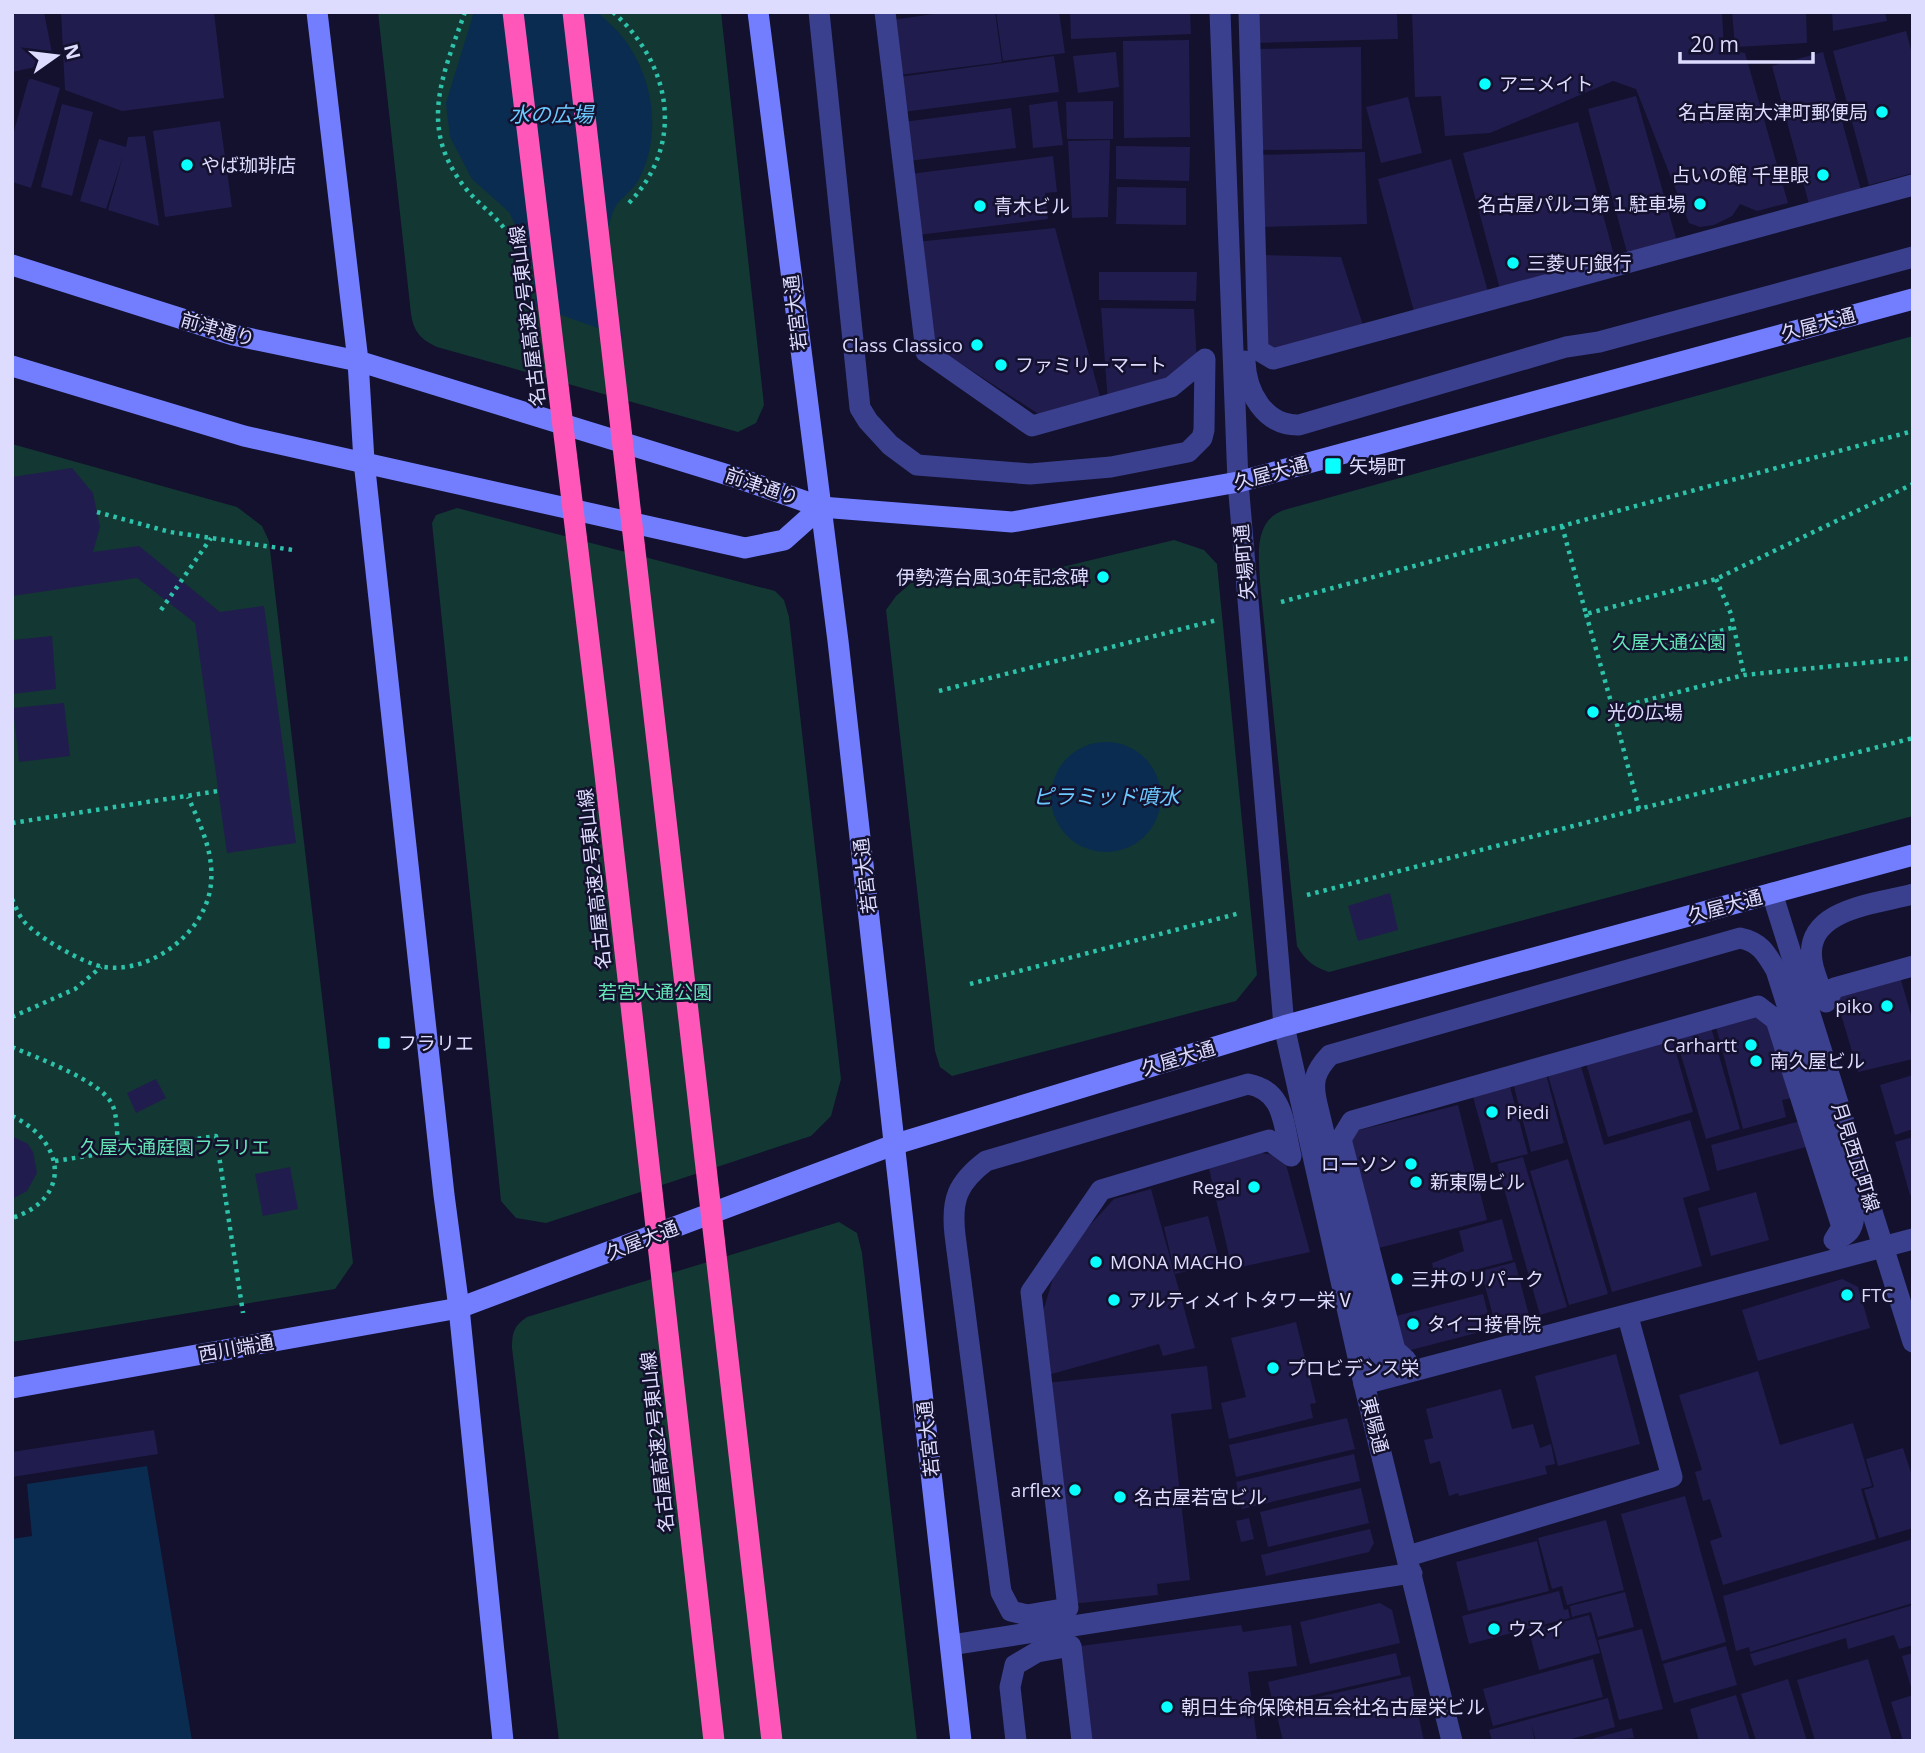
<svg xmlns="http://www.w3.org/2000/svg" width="1925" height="1753" viewBox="0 0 1925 1753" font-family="'Open Sans','Noto Sans JP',sans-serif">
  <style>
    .green { fill: #133732 }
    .water { fill: #0b2c51 }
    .building { fill: #211c4e }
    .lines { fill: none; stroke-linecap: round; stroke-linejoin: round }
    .path { stroke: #2dc2aa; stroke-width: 4.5; stroke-dasharray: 3.5 5; stroke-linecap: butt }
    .street { stroke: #3a408d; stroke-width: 21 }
    .secondary { stroke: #737eff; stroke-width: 21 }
    .highway-bridge { stroke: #ff57b9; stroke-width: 21 }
    .poi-dot { fill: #08fffe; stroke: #13112d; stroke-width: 2.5 }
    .labels { text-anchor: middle; stroke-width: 5; stroke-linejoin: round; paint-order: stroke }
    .poi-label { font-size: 19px; fill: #dddcff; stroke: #13112d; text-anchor: start }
    .street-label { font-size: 19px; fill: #dddcff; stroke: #13112d }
    .park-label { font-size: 19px; fill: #63e5b7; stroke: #13112d }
    .water-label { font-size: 21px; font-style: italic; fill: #6acaff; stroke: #13112d }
  </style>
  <rect width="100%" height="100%" fill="#13112d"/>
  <g class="green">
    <path d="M 378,12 L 721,12 L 764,405 L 756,423 L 738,432 L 437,347 C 420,339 414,332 411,314 Z"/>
    <path d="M 1913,336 L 1913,816 L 1329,972 C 1313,967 1305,960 1297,946 L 1260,582 C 1259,556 1253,521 1284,510 Z"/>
    <path d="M 12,444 L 237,507 L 262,526 L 269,541 L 353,1263 L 335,1289 L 12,1342 Z"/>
    <path d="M 457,508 L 775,591 L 784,600 L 789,617 L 841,1079 L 831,1116 L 811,1136 L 546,1223 L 516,1218 L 501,1201 L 432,523 L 436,515 Z"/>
    <path d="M 1174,540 L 1204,550 L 1217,564 L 1257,975 L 1236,1001 L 952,1076 L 940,1067 L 935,1051 L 886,610 L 896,596 L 911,583 L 1058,568 Z"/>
    <path d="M 839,1222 L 857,1233 L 862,1253 L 917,1741 L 559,1741 L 512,1348 C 512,1332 514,1326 527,1317 Z"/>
  </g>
  <g class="water">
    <path d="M 474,12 L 598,12 C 606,21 617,29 624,39 C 654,78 662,136 639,179 C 633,190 625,195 618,203 C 611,211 607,233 605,243 C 601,269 616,312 623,337 L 536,306 L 532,261 L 509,212 L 472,179 L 450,137 L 446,103 Z"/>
    <circle cx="1106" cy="797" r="55"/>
    <path d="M 147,1466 L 192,1741 L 15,1741 L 12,1723 L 12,1539 L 32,1536 L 27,1484 Z"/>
  </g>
  <g class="building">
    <path d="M 26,12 L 44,12 L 54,63 L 12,72 L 12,15 Z"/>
    <path d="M 61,12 L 214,12 L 224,98 L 122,111 L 65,90 Z"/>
    <path d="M 947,12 L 995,12 L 1002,62 L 899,75 L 892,20 Z"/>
    <path d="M 996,12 L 1059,12 L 1065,53 L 1003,61 Z"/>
    <path d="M 1070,12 L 1190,12 L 1191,34 L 1071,39 Z"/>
    <path d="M 1255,12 L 1397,12 L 1398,39 L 1256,43 Z"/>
    <path d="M 1412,12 L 1722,12 L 1724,50 L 1745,53 L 1788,203 L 1757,211 L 1740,204 L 1732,216 L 1714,225 L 1700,227 L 1689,223 L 1636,89 L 1613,81 L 1490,133 L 1445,136 L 1441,96 L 1415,97 Z"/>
    <path d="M 1732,12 L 1806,12 L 1807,43 L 1735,47 Z"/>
    <path d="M 1832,12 L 1885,12 L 1887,21 L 1833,31 Z"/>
    <path d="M 1906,31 L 1913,57 L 1913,173 L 1869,185 L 1833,51 Z"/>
    <path d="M 1189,40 L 1190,137 L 1124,138 L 1123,41 Z"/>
    <path d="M 1361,47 L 1362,149 L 1257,150 L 1254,49 Z"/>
    <path d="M 1116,52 L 1119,87 L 1078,93 L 1073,56 Z"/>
    <path d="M 1823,52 L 1861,190 L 1809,204 L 1772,66 Z"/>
    <path d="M 1054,56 L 1059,92 L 903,112 L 899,77 Z"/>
    <path d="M 29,78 L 60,88 L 31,188 L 12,182 L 12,138 Z"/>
    <path d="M 1636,96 L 1677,242 L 1628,256 L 1588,109 Z"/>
    <path d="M 1408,97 L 1422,153 L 1381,163 L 1366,107 Z"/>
    <path d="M 1057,101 L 1063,145 L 1033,148 L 1029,105 Z"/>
    <path d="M 1113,101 L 1113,139 L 1067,139 L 1066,102 Z"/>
    <path d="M 62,104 L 93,112 L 72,196 L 41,187 Z"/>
    <path d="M 1011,108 L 1016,148 L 908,161 L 903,122 Z"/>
    <path d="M 220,121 L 232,207 L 165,217 L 153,131 Z"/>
    <path d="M 1578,122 L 1615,259 L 1500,289 L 1463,153 Z"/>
    <path d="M 145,136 L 159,226 L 108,210 L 123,156 L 106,209 L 80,201 L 99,139 L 126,147 L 128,137 Z"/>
    <path d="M 1110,140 L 1108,217 L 1072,218 L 1068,141 Z"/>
    <path d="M 1116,146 L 1190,147 L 1189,181 L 1116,179 Z"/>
    <path d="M 1365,152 L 1367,224 L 1259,227 L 1257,155 Z"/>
    <path d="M 1053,156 L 1057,192 L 1045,193 L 1048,219 L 918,235 L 910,174 Z"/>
    <path d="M 1451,159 L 1490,299 L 1416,319 L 1378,179 Z"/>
    <path d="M 1117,187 L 1186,188 L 1186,225 L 1116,224 Z"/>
    <path d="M 1055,228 L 1101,400 L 1040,415 L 931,344 L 916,242 Z"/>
    <path d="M 1260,255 L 1341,257 L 1364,328 L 1278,353 L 1267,348 Z"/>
    <path d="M 1099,272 L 1197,272 L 1196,301 L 1099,300 Z"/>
    <path d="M 1101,308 L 1194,309 L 1197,364 L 1108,404 Z"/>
    <path d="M 72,468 L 93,493 L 100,527 L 93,552 L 139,546 L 220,612 L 264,606 L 296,843 L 227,853 L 195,623 L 137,578 L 12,596 L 12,477 Z"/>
    <path d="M 52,636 L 56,689 L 12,694 L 12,640 Z"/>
    <path d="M 64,703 L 70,756 L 19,762 L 13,708 Z"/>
    <path d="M 1390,893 L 1398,930 L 1358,941 L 1348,906 Z"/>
    <path d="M 1901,980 L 1913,1022 L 1913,1059 L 1858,1072 L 1836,997 Z"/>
    <path d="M 1756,1012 L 1775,1026 L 1797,1097 L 1782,1100 L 1786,1117 L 1743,1129 L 1715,1023 Z"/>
    <path d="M 1710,1024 L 1740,1129 L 1706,1139 L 1675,1035 Z"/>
    <path d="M 1671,1035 L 1693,1112 L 1608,1137 L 1585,1060 Z"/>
    <path d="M 1580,1063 L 1604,1145 L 1690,1120 L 1710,1190 L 1683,1198 L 1702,1266 L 1612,1292 L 1547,1072 Z"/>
    <path d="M 1546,1074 L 1564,1143 L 1531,1152 L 1513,1083 Z"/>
    <path d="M 1913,1075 L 1913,1129 L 1895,1135 L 1880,1085 Z"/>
    <path d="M 156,1079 L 166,1098 L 136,1113 L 127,1093 Z"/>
    <path d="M 1509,1083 L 1528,1154 L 1491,1163 L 1472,1093 Z"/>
    <path d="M 1458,1105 L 1487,1220 L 1371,1250 L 1345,1144 L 1356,1131 Z"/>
    <path d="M 1800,1121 L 1806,1147 L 1717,1171 L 1711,1145 Z"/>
    <path d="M 12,1136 L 28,1144 L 33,1152 L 37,1173 L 27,1191 L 12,1199 Z"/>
    <path d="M 1913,1137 L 1913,1194 L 1910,1195 L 1895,1142 Z"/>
    <path d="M 1256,1152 L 1284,1157 L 1310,1252 L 1232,1269 L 1208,1164 Z"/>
    <path d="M 1523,1157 L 1567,1307 L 1540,1315 L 1497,1164 Z"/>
    <path d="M 1568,1159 L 1608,1294 L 1569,1305 L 1530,1171 Z"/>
    <path d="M 290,1167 L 298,1209 L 263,1216 L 255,1174 Z"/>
    <path d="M 1151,1189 L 1195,1348 L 1163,1356 L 1159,1344 L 1048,1375 L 1039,1325 L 1054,1275 L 1079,1237 L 1114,1199 Z"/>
    <path d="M 1756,1192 L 1769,1240 L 1711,1256 L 1698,1208 Z"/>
    <path d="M 1208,1216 L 1220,1263 L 1175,1274 L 1164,1227 Z"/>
    <path d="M 1502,1219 L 1513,1260 L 1436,1280 L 1432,1263 L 1464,1251 L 1459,1231 Z"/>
    <path d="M 1515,1262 L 1530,1319 L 1496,1327 L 1481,1271 Z"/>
    <path d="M 1842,1279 L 1858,1287 L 1870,1328 L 1758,1361 L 1742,1310 Z"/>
    <path d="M 1483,1294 L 1488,1314 L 1480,1315 L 1484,1331 L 1407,1351 L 1388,1318 Z"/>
    <path d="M 1296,1322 L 1316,1403 L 1310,1404 L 1313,1418 L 1229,1439 L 1221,1403 L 1246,1397 L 1231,1338 Z"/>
    <path d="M 1616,1354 L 1640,1444 L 1558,1466 L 1535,1376 Z"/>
    <path d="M 1207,1366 L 1212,1409 L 1171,1414 L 1190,1580 L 1157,1584 L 1158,1595 L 1071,1604 L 1046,1383 Z"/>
    <path d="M 1758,1371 L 1780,1445 L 1853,1423 L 1872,1486 L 1861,1489 L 1876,1539 L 1723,1585 L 1710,1541 L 1722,1537 L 1710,1499 L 1703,1501 L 1695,1472 L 1702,1470 L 1679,1395 Z"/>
    <path d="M 1501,1389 L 1512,1429 L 1533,1424 L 1540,1448 L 1551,1444 L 1555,1464 L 1545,1466 L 1547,1474 L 1459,1496 L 1458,1493 L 1449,1496 L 1440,1461 L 1430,1464 L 1424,1440 L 1433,1438 L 1426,1409 Z"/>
    <path d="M 1347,1418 L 1355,1449 L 1236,1477 L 1229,1445 Z"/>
    <path d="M 154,1430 L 158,1454 L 12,1477 L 12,1452 Z"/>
    <path d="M 1903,1448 L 1913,1479 L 1913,1528 L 1879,1538 L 1864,1490 L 1874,1487 L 1866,1459 Z"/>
    <path d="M 1354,1454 L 1360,1481 L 1242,1509 L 1236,1482 Z"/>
    <path d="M 1361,1488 L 1369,1523 L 1268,1547 L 1260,1512 Z"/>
    <path d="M 1685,1496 L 1726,1642 L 1662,1661 L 1621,1514 Z"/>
    <path d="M 1249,1518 L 1254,1539 L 1241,1542 L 1236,1521 Z"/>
    <path d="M 1606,1520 L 1624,1590 L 1567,1605 L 1562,1586 L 1552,1589 L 1538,1538 Z"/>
    <path d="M 1370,1529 L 1374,1543 L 1369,1552 L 1266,1576 L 1261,1555 Z"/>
    <path d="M 1913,1539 L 1913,1603 L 1750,1652 L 1749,1647 L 1736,1651 L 1723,1596 Z"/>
    <path d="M 1537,1541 L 1549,1591 L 1468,1611 L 1456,1562 Z"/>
    <path d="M 1559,1591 L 1564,1610 L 1568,1609 L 1570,1618 L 1469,1644 L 1462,1616 Z"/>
    <path d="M 1625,1592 L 1634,1627 L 1598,1637 L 1591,1612 L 1572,1617 L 1570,1606 Z"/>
    <path d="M 1380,1603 L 1392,1610 L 1400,1643 L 1310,1664 L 1300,1622 Z"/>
    <path d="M 1913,1605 L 1913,1645 L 1899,1649 L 1894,1635 L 1848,1649 L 1846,1638 L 1754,1666 L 1750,1654 Z"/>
    <path d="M 1589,1615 L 1600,1653 L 1539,1670 L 1529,1631 Z"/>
    <path d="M 1241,1625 L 1243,1632 L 1291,1625 L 1297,1666 L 1248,1672 L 1257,1741 L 1086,1741 L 1073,1647 Z"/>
    <path d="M 1642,1629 L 1663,1709 L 1619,1720 L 1598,1640 Z"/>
    <path d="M 1726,1646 L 1737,1685 L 1674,1703 L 1663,1664 Z"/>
    <path d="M 1396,1653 L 1401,1675 L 1273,1704 L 1268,1682 Z"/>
    <path d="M 1913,1653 L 1913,1691 L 1912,1691 L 1902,1656 Z"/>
    <path d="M 1593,1659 L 1603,1697 L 1493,1726 L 1483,1689 Z"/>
    <path d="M 1868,1659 L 1892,1741 L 1815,1741 L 1797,1680 Z"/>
    <path d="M 1410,1676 L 1424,1741 L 1283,1741 L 1275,1707 Z"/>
    <path d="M 1788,1679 L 1807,1741 L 1756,1741 L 1741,1694 Z"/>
    <path d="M 1736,1695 L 1750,1741 L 1699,1741 L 1690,1709 Z"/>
    <path d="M 1913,1695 L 1913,1741 L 1903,1741 L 1891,1702 Z"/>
    <path d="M 1608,1698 L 1615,1727 L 1564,1741 L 1536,1741 L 1531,1724 L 1535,1741 L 1492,1741 L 1489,1730 Z"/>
    <path d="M 1632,1728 L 1634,1738 L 1588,1741 L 1588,1740 Z"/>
  </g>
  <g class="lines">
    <g class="path">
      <path d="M 465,12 C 442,77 417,129 467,190 C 478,203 493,214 504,228"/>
      <path d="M 613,12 C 671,64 686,143 629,203"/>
      <path d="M 97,512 L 170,532 L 293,550"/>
      <path d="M 1562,526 L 1586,614 L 1716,579 L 1913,484"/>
      <path d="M 1716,579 L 1731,614 L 1744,675"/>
      <path d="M 1281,602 L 1913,431"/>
      <path d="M 161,610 L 211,538"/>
      <path d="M 1586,614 L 1613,709"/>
      <path d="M 1646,650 L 1735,627"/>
      <path d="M 939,691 L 1217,620"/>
      <path d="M 1639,809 L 1613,709 L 1744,675 L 1913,658"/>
      <path d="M 12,823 L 218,791"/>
      <path d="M 1307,895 L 1913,738"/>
      <path d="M 12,899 C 15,906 18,913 22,919 C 33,935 84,964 104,967 C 151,974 207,932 211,883 C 214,852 200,824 188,797"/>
      <path d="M 970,984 L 1240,913"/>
      <path d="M 12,1017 L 75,989 L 101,967"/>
      <path d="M 12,1047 C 37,1058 100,1080 112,1104 C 118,1116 117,1139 118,1153"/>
      <path d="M 12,1116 C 65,1141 73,1198 12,1218"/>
      <path d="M 55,1161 L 216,1136 L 243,1313"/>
    </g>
    <g class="street">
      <path d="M 819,12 L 860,408 L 868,421 L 890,445 L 917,465 L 1030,474 L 1111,467 L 1188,452 L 1202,438 L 1204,430 L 1205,359 L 1171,387 L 1032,426 L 926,352 L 885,12"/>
      <path d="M 1220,12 L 1238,482 L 1284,1026 L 1364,1384 L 1452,1741"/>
      <path d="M 1249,12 L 1258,350 L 1273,359 L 1913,185"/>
      <path d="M 1245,361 C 1246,391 1264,426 1299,425 L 1566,347 L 1599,342 L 1913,257"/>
      <path d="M 1772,893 L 1913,1342"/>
      <path d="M 1913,894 C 1877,904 1804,908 1812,961 C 1814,975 1821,989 1826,1002 L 1834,988 L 1913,966"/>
      <path d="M 1740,938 C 1760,942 1766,953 1776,970 L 1854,1215 C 1853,1230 1848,1235 1834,1240 L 1842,1227 L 1776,1020 L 1758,1006 L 1352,1121 L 1341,1139 L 1395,1350 L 1406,1360 C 1391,1362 1385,1362 1376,1349 L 1317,1104 C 1312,1082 1314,1072 1330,1055 Z"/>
      <path d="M 1248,1084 C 1285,1091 1283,1124 1291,1156 L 1269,1140 L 1101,1190 L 1031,1292 L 1068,1608 L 1027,1615 L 1011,1611 L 1001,1592 L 955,1235 C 951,1200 957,1183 986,1161 Z"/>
      <path d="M 1364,1384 L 1913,1239"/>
      <path d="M 1408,1556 L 1672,1477 L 1628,1317"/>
      <path d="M 951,1645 L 1412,1573"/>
      <path d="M 1016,1741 L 1010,1687 L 1015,1665 L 1037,1652 L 1071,1646 L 1082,1741"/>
    </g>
    <g class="secondary">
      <path d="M 317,12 L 358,361 L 364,461 L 444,1195 L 459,1308 L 503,1741"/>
      <path d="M 758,12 L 838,641 L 961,1741"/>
      <path d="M 12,265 L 233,335 L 358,361 L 741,479 L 821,507 L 1012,522 L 1238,482 L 1913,299"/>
      <path d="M 12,366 L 244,436 L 745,548 L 784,540 L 821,507"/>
      <path d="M 12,1388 L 459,1308 L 896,1144 L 1284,1026 L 1913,855"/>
    </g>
    <g class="highway-bridge">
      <path d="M 513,12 L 604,766 L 714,1741"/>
      <path d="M 573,12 L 772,1741"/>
    </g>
  </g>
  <g class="poi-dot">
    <circle cx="1485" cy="84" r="7"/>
    <circle cx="1882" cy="112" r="7"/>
    <circle cx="187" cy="165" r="7"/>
    <circle cx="1823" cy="175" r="7"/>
    <circle cx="1700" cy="204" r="7"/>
    <circle cx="980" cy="206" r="7"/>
    <circle cx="1513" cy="263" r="7"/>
    <circle cx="977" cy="345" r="7"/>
    <circle cx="1001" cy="365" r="7"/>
    <rect x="1324" y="457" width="18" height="18" rx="3.5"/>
    <circle cx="1103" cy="577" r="7"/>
    <circle cx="1593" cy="712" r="7"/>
    <circle cx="1887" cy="1006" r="7"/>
    <rect x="377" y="1036" width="14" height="14" rx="3.5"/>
    <circle cx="1751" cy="1045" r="7"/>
    <circle cx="1756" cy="1061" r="7"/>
    <circle cx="1492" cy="1112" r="7"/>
    <circle cx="1411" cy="1164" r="7"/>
    <circle cx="1416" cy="1182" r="7"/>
    <circle cx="1254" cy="1187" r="7"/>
    <circle cx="1096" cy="1262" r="7"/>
    <circle cx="1397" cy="1279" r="7"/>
    <circle cx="1847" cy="1295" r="7"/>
    <circle cx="1114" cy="1300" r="7"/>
    <circle cx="1413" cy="1324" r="7"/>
    <circle cx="1273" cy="1368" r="7"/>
    <circle cx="1075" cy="1490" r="7"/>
    <circle cx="1120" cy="1497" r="7"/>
    <circle cx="1494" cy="1629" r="7"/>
    <circle cx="1167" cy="1707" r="7"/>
  </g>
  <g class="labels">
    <g class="poi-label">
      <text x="1499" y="91">アニメイト</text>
      <text x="1868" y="119" text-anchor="end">名古屋南大津町郵便局</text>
      <text x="201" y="172">やば珈琲店</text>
      <text x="1809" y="182" text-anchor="end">占いの館 千里眼</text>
      <text x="1686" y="211" text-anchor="end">名古屋パルコ第１駐車場</text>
      <text x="994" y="213">青木ビル</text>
      <text x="1527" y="270">三菱UFJ銀行</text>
      <text x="963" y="352" text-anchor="end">Class Classico</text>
      <text x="1015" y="372">ファミリーマート</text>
      <text x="1349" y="473">矢場町</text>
      <text x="1089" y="584" text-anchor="end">伊勢湾台風30年記念碑</text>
      <text x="1607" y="719">光の広場</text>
      <text x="1873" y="1013" text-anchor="end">piko</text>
      <text x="398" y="1050">フラリエ</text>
      <text x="1737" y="1052" text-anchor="end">Carhartt</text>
      <text x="1770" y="1068">南久屋ビル</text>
      <text x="1506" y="1119">Piedi</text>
      <text x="1397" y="1171" text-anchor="end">ローソン</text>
      <text x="1430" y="1189">新東陽ビル</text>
      <text x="1240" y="1194" text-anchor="end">Regal</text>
      <text x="1110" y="1269">MONA MACHO</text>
      <text x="1411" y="1286">三井のリパーク</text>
      <text x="1861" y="1302">FTC</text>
      <text x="1128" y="1307">アルティメイトタワー栄Ⅴ</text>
      <text x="1427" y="1331">タイコ接骨院</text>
      <text x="1287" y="1375">プロビデンス栄</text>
      <text x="1061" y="1497" text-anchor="end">arflex</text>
      <text x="1134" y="1504">名古屋若宮ビル</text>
      <text x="1508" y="1636">ウスイ</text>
      <text x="1181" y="1714">朝日生命保険相互会社名古屋栄ビル</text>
    </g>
    <g class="street-label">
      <text transform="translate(795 313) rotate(-97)" y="7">若宮大通</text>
      <text transform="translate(527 316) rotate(-97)" y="7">名古屋高速2号東山線</text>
      <text transform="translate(1818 324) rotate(-15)" y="7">久屋大通</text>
      <text transform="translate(218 329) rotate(16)" y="7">前津通り</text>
      <text transform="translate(1271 473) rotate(-15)" y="7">久屋大通</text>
      <text transform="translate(762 486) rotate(19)" y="7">前津通り</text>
      <text transform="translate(1244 562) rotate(-95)" y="7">矢場町通</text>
      <text transform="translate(865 876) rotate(-97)" y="7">若宮大通</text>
      <text transform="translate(594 879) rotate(-96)" y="7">名古屋高速2号東山線</text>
      <text transform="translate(1725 906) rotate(-15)" y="7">久屋大通</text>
      <text transform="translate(1178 1058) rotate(-17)" y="7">久屋大通</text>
      <text transform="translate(1856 1157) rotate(72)" y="7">月見西瓦町線</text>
      <text transform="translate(642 1240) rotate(-21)" y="7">久屋大通</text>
      <text transform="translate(236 1348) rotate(-10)" y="7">西川端通</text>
      <text transform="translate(1375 1425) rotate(76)" y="7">東陽通</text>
      <text transform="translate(928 1439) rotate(-96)" y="7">若宮大通</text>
      <text transform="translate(657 1442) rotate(-96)" y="7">名古屋高速2号東山線</text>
    </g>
    <g class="park-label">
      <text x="1669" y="649">久屋大通公園</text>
      <text x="655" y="999">若宮大通公園</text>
      <text x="175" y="1154">久屋大通庭園フラリエ</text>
    </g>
    <g class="water-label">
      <text x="551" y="122">水の広場</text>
      <text x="1106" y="804">ピラミッド噴水</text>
    </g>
  </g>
  <rect width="1925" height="1753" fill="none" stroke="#dddcff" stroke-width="28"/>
  <g transform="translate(56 56) rotate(76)" stroke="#13112d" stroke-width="5" paint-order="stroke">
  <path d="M0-5L12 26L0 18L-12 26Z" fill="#dddcff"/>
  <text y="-10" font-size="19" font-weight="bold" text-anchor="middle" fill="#dddcff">N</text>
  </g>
  <path d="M1680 52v10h133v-10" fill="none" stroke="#dddcff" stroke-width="3.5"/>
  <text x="1690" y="52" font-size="21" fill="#dddcff" stroke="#13112d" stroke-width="5" paint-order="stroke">20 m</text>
</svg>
